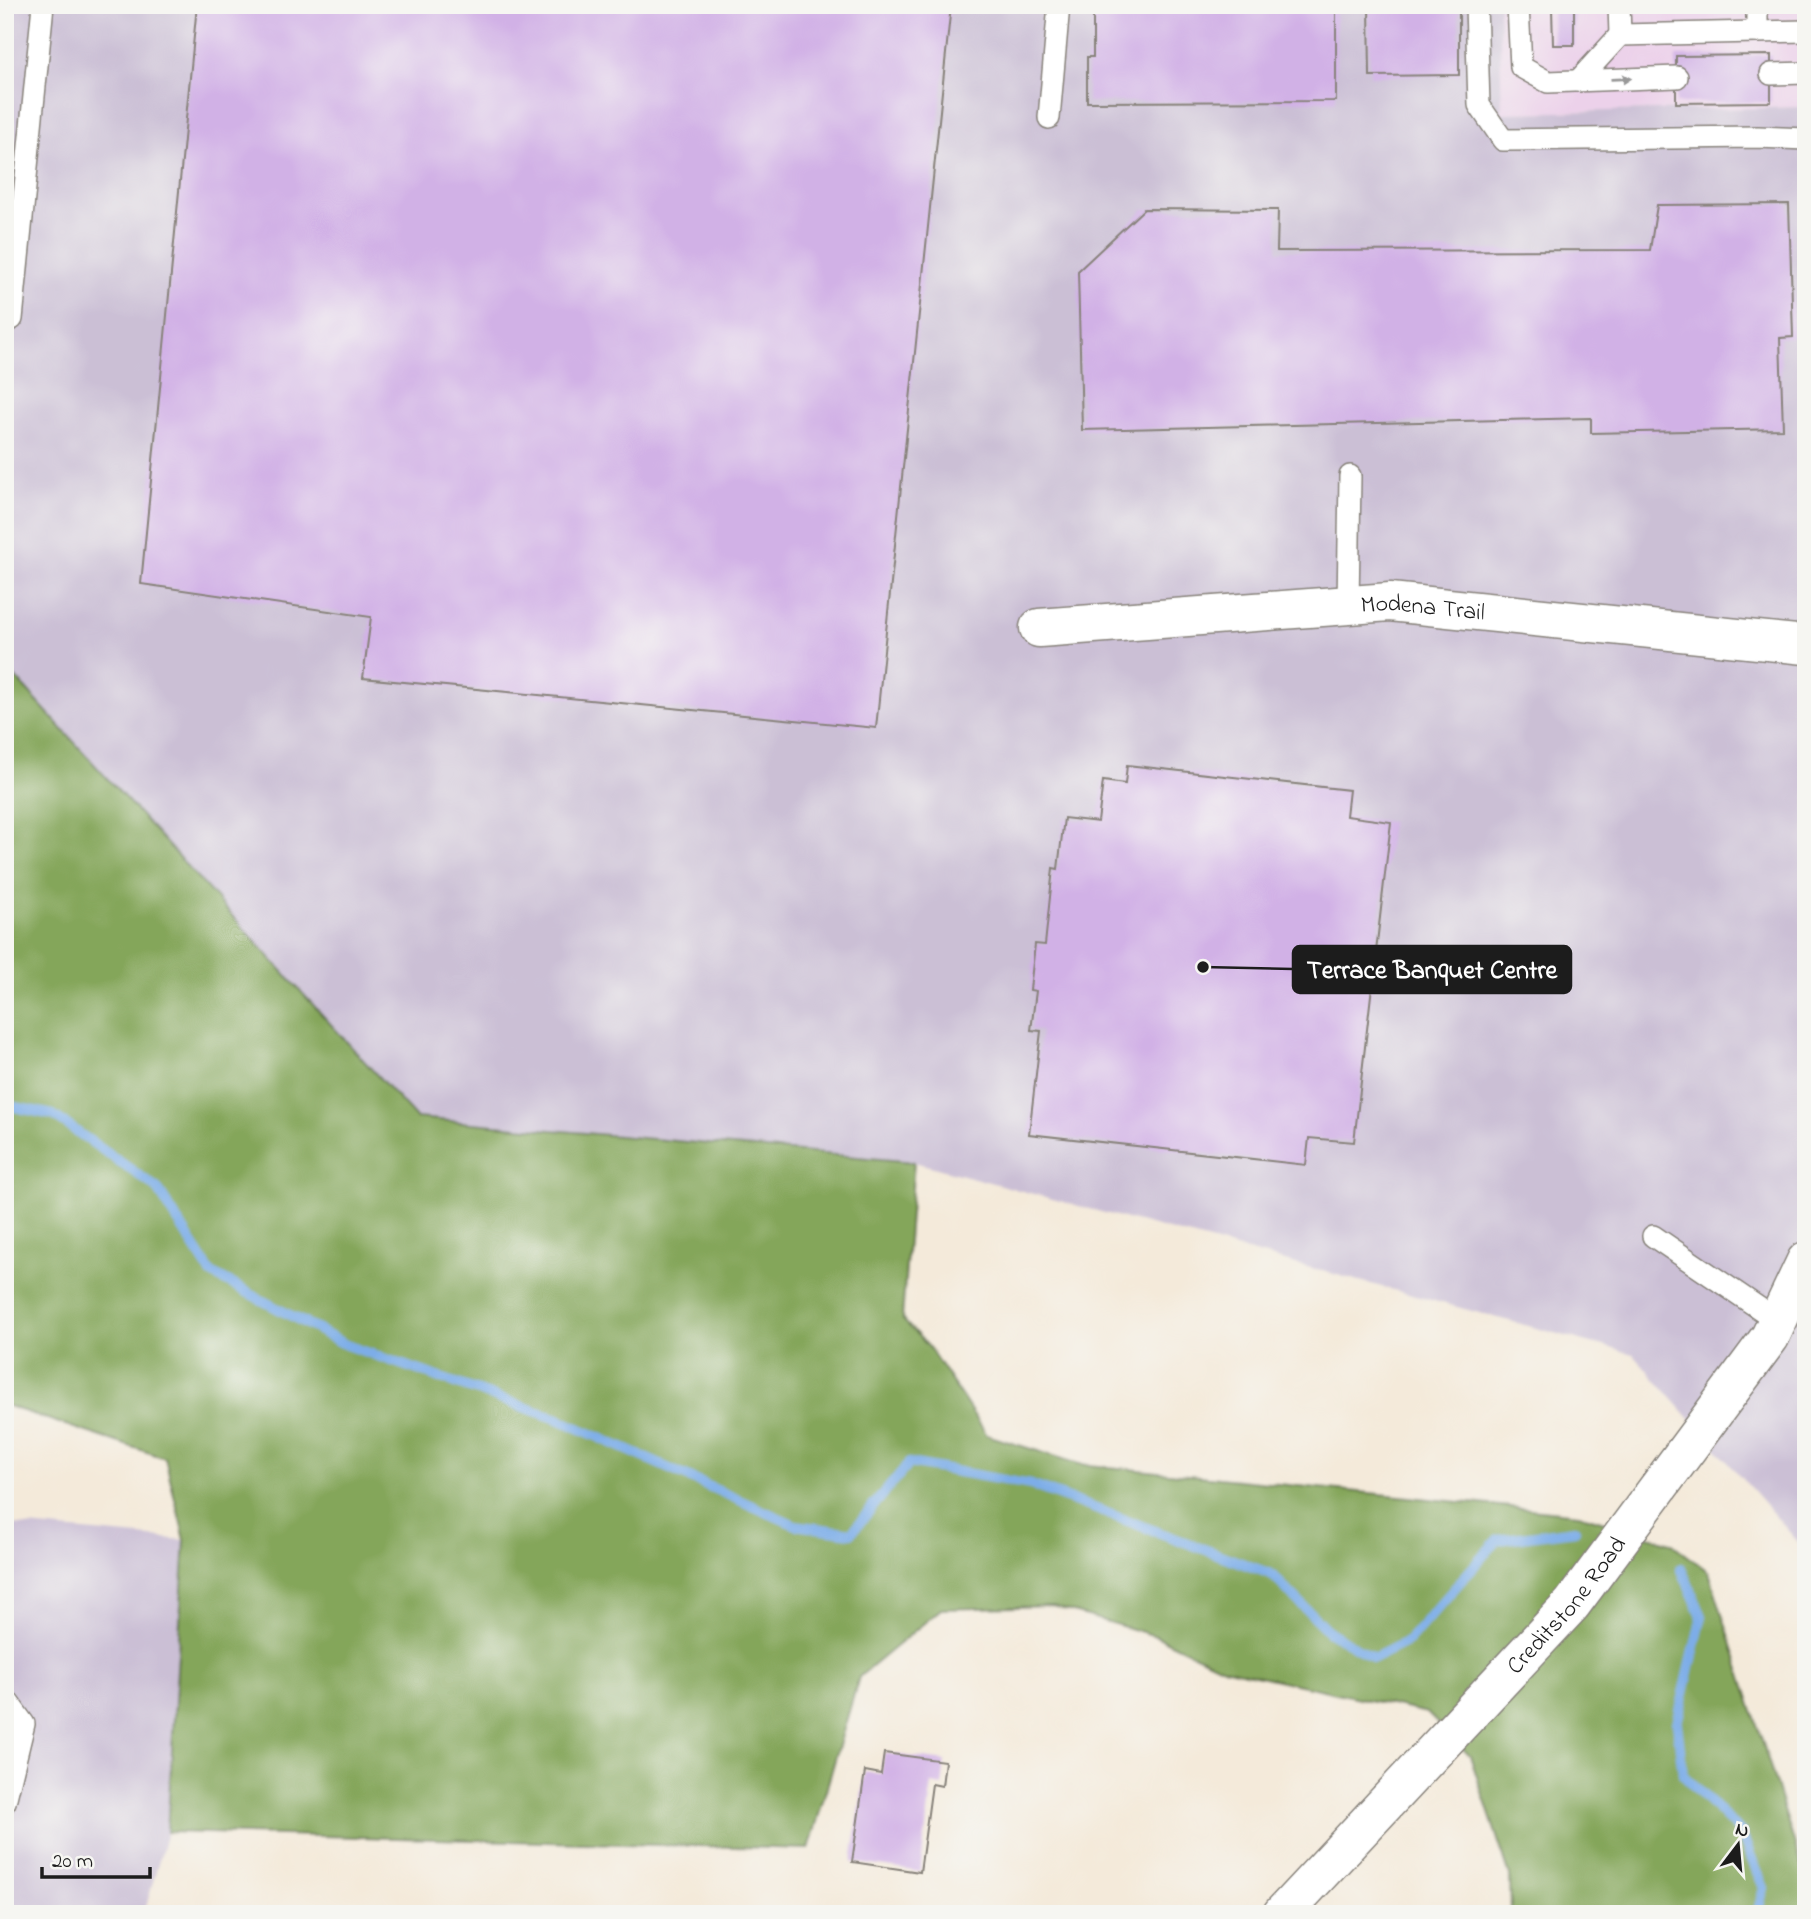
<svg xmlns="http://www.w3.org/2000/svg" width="1811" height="1919" viewBox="0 0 1811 1919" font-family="'Indie Flower',sans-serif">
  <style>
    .built { fill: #ecd1ea }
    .industrial { fill: #cbbfd5 }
    .forest { fill: #84a65a; stroke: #50613b; stroke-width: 2 }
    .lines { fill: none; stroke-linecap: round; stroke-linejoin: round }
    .stream { stroke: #7dade8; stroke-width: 10 }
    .building { fill: #d1b1e6 }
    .service-casing { stroke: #88837b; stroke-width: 24 }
    .minor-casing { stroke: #88837b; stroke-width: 41 }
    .tertiary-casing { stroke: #88837b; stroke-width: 41 }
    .service { stroke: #fff; stroke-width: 21 }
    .minor { stroke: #fff; stroke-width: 38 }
    .tertiary { stroke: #fff; stroke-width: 38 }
    .oneway { fill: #999 }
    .labels { text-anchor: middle; stroke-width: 7; stroke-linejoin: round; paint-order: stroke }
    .street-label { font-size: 24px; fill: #1c1c1c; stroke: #f6f6f2 }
    .leader { fill: none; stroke: #1c1c1c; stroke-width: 2.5 }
    .callout-dot { fill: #1c1c1c; stroke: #f6f6f2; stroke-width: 2.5 }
    .callout { fill: #1c1c1c; stroke: #1c1c1c; stroke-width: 2.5 }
    .callout-label { font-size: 26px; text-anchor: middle; font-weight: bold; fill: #fff }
  </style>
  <rect width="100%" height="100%" fill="#f6f6f2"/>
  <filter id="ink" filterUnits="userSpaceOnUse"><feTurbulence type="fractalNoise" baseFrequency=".0143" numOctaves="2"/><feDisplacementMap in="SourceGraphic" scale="14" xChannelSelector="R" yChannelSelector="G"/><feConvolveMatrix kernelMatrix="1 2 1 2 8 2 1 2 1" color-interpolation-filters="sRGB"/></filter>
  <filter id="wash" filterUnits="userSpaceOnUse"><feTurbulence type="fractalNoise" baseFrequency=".00686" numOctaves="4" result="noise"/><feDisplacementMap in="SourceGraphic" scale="28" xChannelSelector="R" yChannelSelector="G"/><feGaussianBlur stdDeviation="1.57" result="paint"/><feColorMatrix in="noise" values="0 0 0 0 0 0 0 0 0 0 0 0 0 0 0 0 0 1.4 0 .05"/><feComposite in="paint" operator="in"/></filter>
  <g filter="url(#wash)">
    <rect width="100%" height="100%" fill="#f4eada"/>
    <path class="built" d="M 1499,5 L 1806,5 L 1806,107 L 1501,113 Z"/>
    <g class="industrial">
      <path d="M 5,5 L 1499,5 L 1502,113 L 1806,107 L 1806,1551 L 1633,1354 L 914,1162 L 416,1118 L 5,666 Z"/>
      <path d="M 5,1524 L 185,1540 L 167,1832 L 145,1910 L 925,1914 L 5,1914 Z"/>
    </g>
    <path class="forest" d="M 5,666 L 416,1118 L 914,1162 L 902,1319 L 928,1346 L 987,1435 L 1079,1464 L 1579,1514 L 1671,1543 L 1709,1572 L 1806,1880 L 1806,1914 L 1511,1914 L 1510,1876 L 1470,1756 L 1427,1713 L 1223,1668 L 1156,1636 L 1052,1606 L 941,1609 L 859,1677 L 809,1849 L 167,1832 L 185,1540 L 165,1458 L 5,1405 Z"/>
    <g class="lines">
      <g class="stream">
        <path d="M 5,1105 L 53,1115 L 157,1188 L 211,1273 L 346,1345 L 558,1419 L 795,1525 L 851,1533 L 909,1463 L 1031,1485 L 1271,1574 L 1329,1632 L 1374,1658 L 1408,1641 L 1497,1540 L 1575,1530"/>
        <path d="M 1681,1568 L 1702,1616 L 1677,1723 L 1683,1775 L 1741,1833 L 1764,1888 L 1757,1914"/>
      </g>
    </g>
    <g id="blocks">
      <g class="building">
        <path d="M 197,5 L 951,5 L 876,728 L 363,678 L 371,617 L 141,584 Z"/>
        <path d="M 1093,5 L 1336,5 L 1336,101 L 1087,102 L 1087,57 L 1093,57 Z"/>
        <path d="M 1369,5 L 1459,5 L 1459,75 L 1370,76 Z"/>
        <path d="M 1680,5 L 1741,5 L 1740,12 L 1695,13 Z"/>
        <path d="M 1552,8 L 1574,8 L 1574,45 L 1553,45 Z"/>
        <path d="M 1771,55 L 1771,102 L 1676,103 L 1676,56 Z"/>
        <path d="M 1789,204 L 1793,337 L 1780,338 L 1783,429 L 1591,433 L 1591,418 L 1082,430 L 1078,271 L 1144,209 L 1278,210 L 1277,251 L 1650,250 L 1657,205 Z"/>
        <path d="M 1127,765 L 1349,790 L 1346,816 L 1391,822 L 1354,1142 L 1309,1138 L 1306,1165 L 1029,1134 L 1041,1031 L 1031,1030 L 1036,991 L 1030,990 L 1035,944 L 1045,945 L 1053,868 L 1058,869 L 1064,818 L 1098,822 L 1103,781 L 1125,784 Z"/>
        <path d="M 884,1753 L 945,1761 L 942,1786 L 932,1784 L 920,1872 L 852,1862 L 865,1771 L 881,1774 Z"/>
      </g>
    </g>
  </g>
  <g filter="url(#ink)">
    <use href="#blocks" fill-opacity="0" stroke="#88837b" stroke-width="2"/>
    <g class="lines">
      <defs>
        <g id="service">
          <path d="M 1476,5 L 1479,105 L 1503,140 L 1758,137 L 1806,139"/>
          <path d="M 1518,5 L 1521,67 L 1548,82 L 1677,77"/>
          <path d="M 1619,5 L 1620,35 L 1757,32"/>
          <path d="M 1757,5 L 1757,32 L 1806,31"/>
          <path d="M 1771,74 L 1806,73"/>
          <path d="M 1578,81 L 1620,35"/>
          <path d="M 1049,118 L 1059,5"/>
          <path d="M 5,320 L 12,319 L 43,5"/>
          <path d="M 1348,605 L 1350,476"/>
          <path d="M 1653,1236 L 1778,1321"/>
          <path d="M 5,1698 L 24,1724 L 5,1802"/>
        </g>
        <g id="minor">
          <path id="s1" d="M 1039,628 L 1390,602 L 1806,645"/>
        </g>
        <g id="tertiary">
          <path id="s2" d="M 1282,1914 L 1572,1604 L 1770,1337 L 1806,1261"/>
        </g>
      </defs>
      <use href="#service" class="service-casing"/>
      <use href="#minor" class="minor-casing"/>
      <use href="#tertiary" class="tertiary-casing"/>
      <use href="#service" class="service"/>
      <use href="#minor" class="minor"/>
      <use href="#tertiary" class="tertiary"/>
    </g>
    <defs><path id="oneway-solid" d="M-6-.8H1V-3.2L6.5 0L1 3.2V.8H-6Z" transform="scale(1.75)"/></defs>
    <use class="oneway" href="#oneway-solid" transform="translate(1621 79) rotate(-2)"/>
  </g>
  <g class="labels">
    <g class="street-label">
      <text dy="8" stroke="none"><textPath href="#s1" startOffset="385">Modena Trail</textPath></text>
      <text dy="8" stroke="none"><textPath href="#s2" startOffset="420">Creditstone Road</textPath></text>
    </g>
  </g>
  <path class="leader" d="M1203 967L1293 969"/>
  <circle class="callout-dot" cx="1203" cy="967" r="7"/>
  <rect class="callout" x="1293" y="946" width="278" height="47" rx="7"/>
  <g class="callout-label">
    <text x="1432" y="978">Terrace Banquet Centre</text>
  </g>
  <rect width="1811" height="1919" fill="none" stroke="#f6f6f2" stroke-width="28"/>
  <g transform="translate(1738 1845) rotate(16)" stroke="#f6f6f2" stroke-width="5" paint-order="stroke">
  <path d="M0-5L12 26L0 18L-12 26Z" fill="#1c1c1c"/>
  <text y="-10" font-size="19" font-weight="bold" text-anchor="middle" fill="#1c1c1c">N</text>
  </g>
  <path d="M42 1867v10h108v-10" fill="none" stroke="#1c1c1c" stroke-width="3.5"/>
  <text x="52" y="1867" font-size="21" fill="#1c1c1c" stroke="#f6f6f2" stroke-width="5" paint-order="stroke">20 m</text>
</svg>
